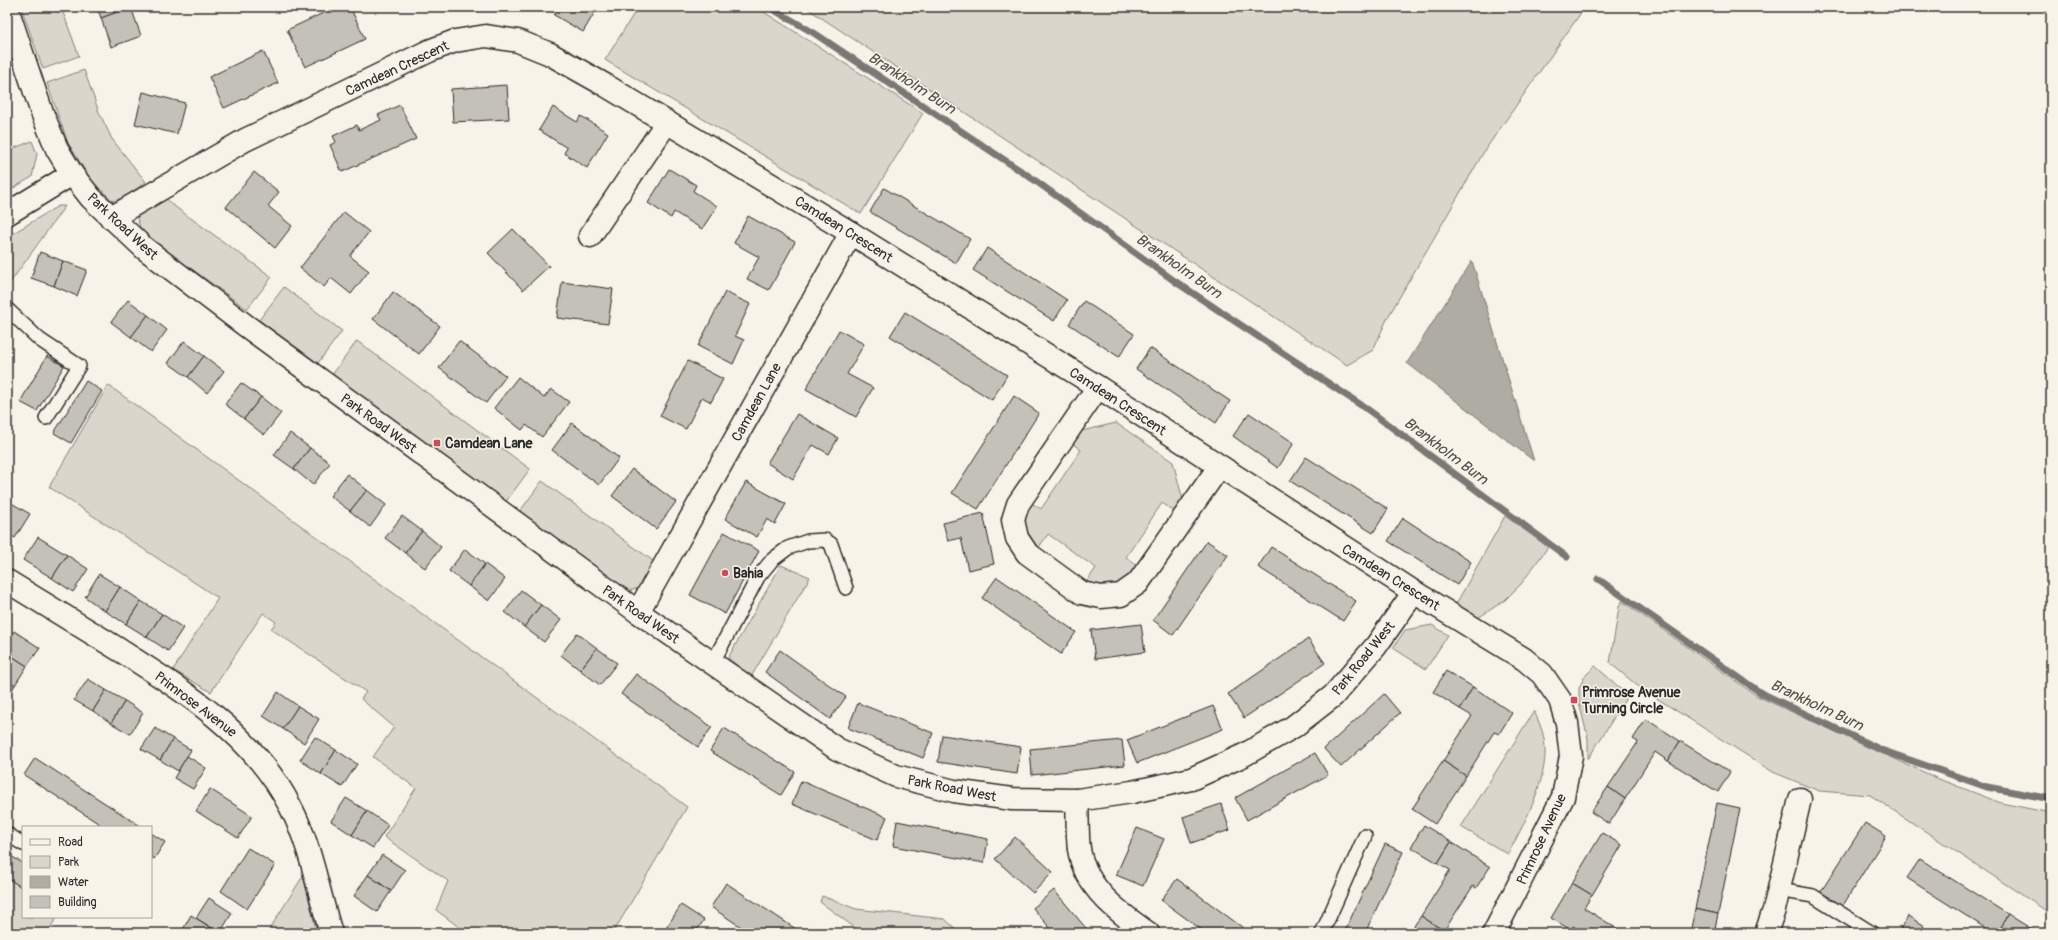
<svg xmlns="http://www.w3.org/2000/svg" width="2058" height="940" viewBox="0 0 2058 940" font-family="Pangolin,sans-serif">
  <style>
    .green { fill: #dad6cc; stroke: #82807c }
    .water { fill: #afaca4; stroke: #7a7874 }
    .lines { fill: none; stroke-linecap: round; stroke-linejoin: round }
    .stream { stroke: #7a7874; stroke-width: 7 }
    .building { fill: #c4c1b9; stroke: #2b2b2b }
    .service-casing { stroke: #2b2b2b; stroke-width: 16 }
    .minor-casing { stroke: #2b2b2b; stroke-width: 25 }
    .service { stroke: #f7f3e8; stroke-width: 13 }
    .minor { stroke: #f7f3e8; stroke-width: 22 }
    .poi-dot { fill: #d1495b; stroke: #f7f3e8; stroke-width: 1.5 }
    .labels { text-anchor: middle; stroke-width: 3; stroke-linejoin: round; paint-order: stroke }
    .street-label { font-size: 14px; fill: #2b2b2b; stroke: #f7f3e8 }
    .poi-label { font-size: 14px; font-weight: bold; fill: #2b2b2b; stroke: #f7f3e8; text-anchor: start }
    .water-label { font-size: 15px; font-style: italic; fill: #53524f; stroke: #f7f3e8 }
  </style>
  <rect width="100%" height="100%" fill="#f7f3e8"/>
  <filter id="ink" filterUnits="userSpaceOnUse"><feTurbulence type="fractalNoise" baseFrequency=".025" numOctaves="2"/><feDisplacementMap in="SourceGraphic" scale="8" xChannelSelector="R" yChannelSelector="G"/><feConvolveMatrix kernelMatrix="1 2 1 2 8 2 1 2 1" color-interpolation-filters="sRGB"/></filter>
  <g filter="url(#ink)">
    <g class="green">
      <path d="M 21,7 L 61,7 L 79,56 L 43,69 Z"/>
      <path d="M 638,7 L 756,7 L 923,113 L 861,214 L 605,60 Z"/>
      <path d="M 805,7 L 1585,7 L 1485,150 L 1388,317 L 1373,350 L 1347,365 Z"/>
      <path d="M 84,70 L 99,112 L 112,139 L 146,182 L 123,198 L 113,201 L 91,180 L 68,143 L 47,83 Z"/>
      <path d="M 32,141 L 37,154 L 32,177 L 7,192 L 7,151 Z"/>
      <path d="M 163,196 L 174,206 L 272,277 L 247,309 L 142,233 L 137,218 L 146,206 Z"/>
      <path d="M 58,206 L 65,206 L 7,287 L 7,237 Z"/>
      <path d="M 284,287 L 342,331 L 318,363 L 259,320 Z"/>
      <path d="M 357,341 L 530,469 L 505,503 L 332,375 Z"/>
      <path d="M 108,385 L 687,807 L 613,933 L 467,933 L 436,910 L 448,881 L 384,837 L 416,788 L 373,757 L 394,727 L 361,699 L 366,692 L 271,629 L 276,622 L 263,613 L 211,692 L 173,670 L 218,598 L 49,487 Z"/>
      <path d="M 1116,423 L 1173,462 L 1184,504 L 1177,513 L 1162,503 L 1126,557 L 1138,567 C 1120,592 1113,588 1085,584 L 1096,568 L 1048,534 L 1037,550 C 1020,532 1022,524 1028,501 L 1041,509 L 1081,450 L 1068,440 L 1073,433 Z"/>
      <path d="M 542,481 L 656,563 L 644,587 L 624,592 L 518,514 Z"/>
      <path d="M 1505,516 L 1548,547 L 1521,584 L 1505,600 L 1478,618 L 1456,604 Z"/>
      <path d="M 781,565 L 810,577 L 751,677 L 728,658 Z"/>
      <path d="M 1622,601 L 1757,696 L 1939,779 L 2001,803 L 2051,813 L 2051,914 L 1870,795 L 1819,791 L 1773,772 L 1639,687 L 1610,663 L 1619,607 Z"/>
      <path d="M 1432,625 L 1448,635 L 1426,669 L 1393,648 L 1405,630 Z"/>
      <path d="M 1595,666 L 1628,695 L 1588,759 L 1588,739 L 1579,702 L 1579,688 L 1585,676 Z"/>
      <path d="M 1534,711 C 1537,718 1541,726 1543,734 C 1553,772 1525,822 1508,854 L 1461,827 Z"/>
      <path d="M 303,876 L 317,933 L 267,933 Z"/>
      <path d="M 7,878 L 23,888 L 23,917 L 57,917 L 47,933 L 7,933 Z"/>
      <path d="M 822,896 L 856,909 L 945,919 L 960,933 L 862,933 L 820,902 Z"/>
    </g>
    <path class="water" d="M 1472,261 L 1534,461 L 1407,363 Z"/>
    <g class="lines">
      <g class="stream">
        <path d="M 769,7 L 814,33 L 1033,179 L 1176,282 L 1367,409 L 1567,557"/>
        <path d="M 1598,579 L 1761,693 L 1881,750 L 1987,787 L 2051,799"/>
      </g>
    </g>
    <g class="building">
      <path d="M 97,7 L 131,7 L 101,18 Z"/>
      <path d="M 131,7 L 141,36 L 111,47 L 101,18 Z"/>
      <path d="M 336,7 L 350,7 L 365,39 L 305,67 L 287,30 Z"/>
      <path d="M 551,7 L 598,7 L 583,32 L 554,15 L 557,11 Z"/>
      <path d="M 263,51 L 278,83 L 224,108 L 209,77 Z"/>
      <path d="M 507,85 L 509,119 L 453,122 L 451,89 Z"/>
      <path d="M 143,92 L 185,103 L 177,134 L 135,124 Z"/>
      <path d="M 400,105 L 416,139 L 342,172 L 330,145 L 336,142 L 333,136 L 357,125 L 359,130 L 381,120 L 378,115 Z"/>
      <path d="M 553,107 L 577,122 L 581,116 L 608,133 L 587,168 L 564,153 L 567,148 L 539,130 Z"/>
      <path d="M 669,169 L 696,185 L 693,191 L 717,206 L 702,229 L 674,212 L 671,218 L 648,203 Z"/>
      <path d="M 254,172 L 279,192 L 268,206 L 292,226 L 275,248 L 226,207 Z"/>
      <path d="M 884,188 L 970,239 L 956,263 L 870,212 Z"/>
      <path d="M 344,212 L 369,232 L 350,256 L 369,271 L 351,294 L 331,278 L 324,287 L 300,268 Z"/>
      <path d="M 748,216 L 795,242 L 769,290 L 747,279 L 759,257 L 734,243 Z"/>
      <path d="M 513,229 L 549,266 L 523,290 L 488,253 Z"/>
      <path d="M 987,248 L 1067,300 L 1054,321 L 973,270 Z"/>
      <path d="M 40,252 L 63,261 L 54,286 L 31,278 Z"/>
      <path d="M 63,261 L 87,270 L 77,296 L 54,286 Z"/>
      <path d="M 562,282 L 613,289 L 608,324 L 557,318 Z"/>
      <path d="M 393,292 L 440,326 L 419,354 L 373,319 Z"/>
      <path d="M 725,292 L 750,304 L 735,336 L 744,340 L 733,364 L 698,346 Z"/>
      <path d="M 128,300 L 148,315 L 131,337 L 111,322 Z"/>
      <path d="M 1084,301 L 1134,334 L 1119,357 L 1069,324 Z"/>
      <path d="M 905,312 L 1007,375 L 992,400 L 890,336 Z"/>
      <path d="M 148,315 L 167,330 L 151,352 L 131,337 Z"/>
      <path d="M 839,330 L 864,344 L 847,374 L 873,388 L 856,417 L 806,389 Z"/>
      <path d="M 184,341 L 204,356 L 188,377 L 168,363 Z"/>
      <path d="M 459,341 L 506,376 L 486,403 L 439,368 Z"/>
      <path d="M 1150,348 L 1230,401 L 1216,423 L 1136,369 Z"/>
      <path d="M 47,356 L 64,366 L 37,411 L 20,402 Z"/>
      <path d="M 204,356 L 224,371 L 207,393 L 188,377 Z"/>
      <path d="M 688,361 L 723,379 L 711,402 L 702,397 L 686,429 L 660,416 Z"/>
      <path d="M 518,377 L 544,398 L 551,389 L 569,402 L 542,437 L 526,425 L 522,430 L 494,408 Z"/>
      <path d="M 86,381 L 102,391 L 71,443 L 54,433 Z"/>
      <path d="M 241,383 L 261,397 L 244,419 L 225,404 Z"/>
      <path d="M 1014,396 L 1039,413 L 978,509 L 952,493 Z"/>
      <path d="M 261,397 L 281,413 L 264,435 L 244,419 Z"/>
      <path d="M 1249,413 L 1294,443 L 1278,468 L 1233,436 Z"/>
      <path d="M 797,414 L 838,438 L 829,454 L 813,445 L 793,479 L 767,463 Z"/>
      <path d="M 572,423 L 619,458 L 599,485 L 552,450 Z"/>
      <path d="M 290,433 L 310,448 L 294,469 L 274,455 Z"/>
      <path d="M 310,448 L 330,463 L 313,485 L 294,469 Z"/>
      <path d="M 1306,457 L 1388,509 L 1373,533 L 1290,481 Z"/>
      <path d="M 632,469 L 676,502 L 656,529 L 612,496 Z"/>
      <path d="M 347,474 L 367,490 L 350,511 L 330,496 Z"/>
      <path d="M 746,482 L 786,504 L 775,524 L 767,519 L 757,537 L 725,519 Z"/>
      <path d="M 367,490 L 386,505 L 370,527 L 350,511 Z"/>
      <path d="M 8,501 L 30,514 L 15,538 L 7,533 Z"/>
      <path d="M 983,513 L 994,564 L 968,570 L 961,538 L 948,541 L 943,523 Z"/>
      <path d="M 402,516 L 422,531 L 405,553 L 385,538 Z"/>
      <path d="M 1403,518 L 1471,562 L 1457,585 L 1388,541 Z"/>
      <path d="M 422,531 L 441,547 L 425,568 L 405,553 Z"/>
      <path d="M 724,532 L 759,551 L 725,614 L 690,595 Z"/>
      <path d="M 38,537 L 67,555 L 52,578 L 23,560 Z"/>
      <path d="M 1207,541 L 1228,555 L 1173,635 L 1153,620 Z"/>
      <path d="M 1271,547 L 1356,601 L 1343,621 L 1258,567 Z"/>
      <path d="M 465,549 L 485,564 L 469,586 L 449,571 Z"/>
      <path d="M 67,555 L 88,569 L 73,592 L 52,578 Z"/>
      <path d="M 485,564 L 505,579 L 489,601 L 469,586 Z"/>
      <path d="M 99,574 L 120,587 L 105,611 L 85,597 Z"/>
      <path d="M 997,577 L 1076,632 L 1061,654 L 982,598 Z"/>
      <path d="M 120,587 L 141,601 L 126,624 L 105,611 Z"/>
      <path d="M 521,590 L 541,605 L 524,627 L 505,612 Z"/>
      <path d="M 141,601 L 162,614 L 147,637 L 126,624 Z"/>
      <path d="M 541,605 L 561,620 L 544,642 L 524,627 Z"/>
      <path d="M 162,614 L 183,628 L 168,651 L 147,637 Z"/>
      <path d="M 1141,624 L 1145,652 L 1095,659 L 1091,630 Z"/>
      <path d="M 14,631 L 40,648 L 27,666 L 7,653 L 7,643 Z"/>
      <path d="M 577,633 L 597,648 L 580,670 L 561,655 Z"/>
      <path d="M 1308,639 L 1325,663 L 1244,718 L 1228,694 Z"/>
      <path d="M 597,648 L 617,663 L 600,685 L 580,670 Z"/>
      <path d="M 780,650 L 846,697 L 830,719 L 765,672 Z"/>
      <path d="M 7,653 L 27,666 L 15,685 L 7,680 Z"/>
      <path d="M 1446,671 L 1473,687 L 1460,709 L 1433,692 Z"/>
      <path d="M 636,674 L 712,727 L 698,747 L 621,694 Z"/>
      <path d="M 88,679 L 106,690 L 93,711 L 74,700 Z"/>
      <path d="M 7,680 L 15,685 L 7,698 Z"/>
      <path d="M 1473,687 L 1512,713 L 1499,734 L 1494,732 L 1466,776 L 1443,761 L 1472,716 L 1460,709 Z"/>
      <path d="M 106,690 L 125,701 L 111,723 L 93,711 Z"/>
      <path d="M 278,692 L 298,706 L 283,729 L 263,716 Z"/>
      <path d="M 1384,694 L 1400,713 L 1341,767 L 1324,749 Z"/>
      <path d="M 125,701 L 143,713 L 130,734 L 111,723 Z"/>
      <path d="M 858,703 L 933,733 L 923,758 L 848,728 Z"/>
      <path d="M 298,706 L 319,719 L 304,743 L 283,729 Z"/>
      <path d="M 1213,706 L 1223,729 L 1137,763 L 1127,740 Z"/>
      <path d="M 1646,719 L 1680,741 L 1668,761 L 1655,752 L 1625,799 L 1608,787 L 1638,742 L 1633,739 Z"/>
      <path d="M 155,728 L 173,739 L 160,760 L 141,749 Z"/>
      <path d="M 724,728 L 795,772 L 781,795 L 710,751 Z"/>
      <path d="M 942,735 L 1021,747 L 1017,774 L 938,762 Z"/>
      <path d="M 315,737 L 336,750 L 321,774 L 300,760 Z"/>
      <path d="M 173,739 L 191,750 L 178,771 L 160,760 Z"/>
      <path d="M 1122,740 L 1125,765 L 1032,775 L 1030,749 Z"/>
      <path d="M 1680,741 L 1730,772 L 1718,792 L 1668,761 Z"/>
      <path d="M 336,750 L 357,764 L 342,787 L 321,774 Z"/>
      <path d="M 1315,753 L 1328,775 L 1247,820 L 1235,798 Z"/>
      <path d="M 187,756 L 206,768 L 193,789 L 174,778 Z"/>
      <path d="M 35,758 L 142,827 L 104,827 L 24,775 Z"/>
      <path d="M 1443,761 L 1466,776 L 1435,824 L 1412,809 Z"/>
      <path d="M 801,781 L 887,817 L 877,840 L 792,804 Z"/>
      <path d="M 1608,787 L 1625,799 L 1609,824 L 1591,812 Z"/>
      <path d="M 210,789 L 252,816 L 238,838 L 196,811 Z"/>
      <path d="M 346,798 L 367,811 L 352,835 L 331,821 Z"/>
      <path d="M 1717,803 L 1740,808 L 1718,914 L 1695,909 Z"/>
      <path d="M 1221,804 L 1230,830 L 1191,843 L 1183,817 Z"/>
      <path d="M 367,811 L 388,825 L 373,848 L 352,835 Z"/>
      <path d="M 897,821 L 988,839 L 984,863 L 893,846 Z"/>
      <path d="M 1865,823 L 1886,836 L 1842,907 L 1820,893 Z"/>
      <path d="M 1424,825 L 1451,842 L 1438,863 L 1411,847 Z"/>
      <path d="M 1137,828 L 1164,839 L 1143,886 L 1116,875 Z"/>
      <path d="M 151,833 L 165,842 L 154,859 L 151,857 Z"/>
      <path d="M 1602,833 L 1622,845 L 1592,895 L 1572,883 Z"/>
      <path d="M 1015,837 L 1053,872 L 1033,893 L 995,859 Z"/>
      <path d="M 1451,842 L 1490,867 L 1476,888 L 1473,886 L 1444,931 L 1421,916 L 1450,870 L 1438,863 Z"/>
      <path d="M 1385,844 L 1403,852 L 1365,933 L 1344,933 Z"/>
      <path d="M 248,848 L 275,865 L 247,909 L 221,891 Z"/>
      <path d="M 7,854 L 23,863 L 23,888 L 7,878 Z"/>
      <path d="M 382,855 L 405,870 L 391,891 L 368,875 Z"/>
      <path d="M 1920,859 L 2009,915 L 1997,933 L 1993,933 L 1907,878 Z"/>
      <path d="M 368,875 L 391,891 L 377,912 L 354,896 Z"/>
      <path d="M 1177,879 L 1250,933 L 1206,933 L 1161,900 Z"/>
      <path d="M 726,883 L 802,933 L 750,933 L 711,907 Z"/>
      <path d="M 1572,883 L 1592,895 L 1584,908 L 1624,933 L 1584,933 L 1573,926 L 1571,930 L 1551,918 Z"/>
      <path d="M 1054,890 L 1090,933 L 1054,933 L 1033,908 Z"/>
      <path d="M 209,898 L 232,913 L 220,933 L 196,918 Z"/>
      <path d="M 681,905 L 704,920 L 695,933 L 663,933 Z"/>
      <path d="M 1695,909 L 1718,914 L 1714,933 L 1690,933 Z"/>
      <path d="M 191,915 L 216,931 L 215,933 L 181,933 Z"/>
      <path d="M 2009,915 L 2038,933 L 1997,933 Z"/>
      <path d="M 1421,916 L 1444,931 L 1442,933 L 1409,933 Z"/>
      <path d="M 1908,916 L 1924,926 L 1919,933 L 1898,933 Z"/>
      <path d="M 1826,927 L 1836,933 L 1822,933 Z"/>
    </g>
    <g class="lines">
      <defs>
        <g id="service">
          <path d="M 7,309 L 40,340 L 79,366 L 46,418"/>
          <path d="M 712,664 L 758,577 L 772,560 L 788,548 L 808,541 L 825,540 L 831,544 L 846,588"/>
          <path d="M 7,834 L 23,844"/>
          <path d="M 1779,890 L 1813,896 L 1872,933"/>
          <path d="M 1322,933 L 1365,836"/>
        </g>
        <g id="minor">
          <path d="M 7,8 L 41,110 L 57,149 L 72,174 L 91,198 L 144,248 L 245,325 L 638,612 L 837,749 L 896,776 L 954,791 L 1012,799 L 1077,800 L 1132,792 L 1191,779 L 1244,755 L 1293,727 L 1333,696 L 1376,646 L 1414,592"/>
          <path d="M 7,214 L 72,174"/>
          <path d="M 111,218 L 245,140 L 429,51 L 455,41 L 486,36 L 518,41 L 550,54 L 605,85 L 851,233 L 1098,387 L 1414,592 L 1524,659 L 1542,674 L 1560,700 L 1567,723 L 1571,756 L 1563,797 L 1494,933"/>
          <path d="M 590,236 L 667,122"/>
          <path d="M 1098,387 L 1018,504 L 1013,520 L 1017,538 L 1027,553 L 1082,593 L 1101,597 L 1121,595 L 1138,583 L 1219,467"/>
          <path d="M 7,581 C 44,604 81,626 118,649 C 184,691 253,734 290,806 C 311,845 318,891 331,933"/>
          <path d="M 638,612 L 851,233"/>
          <path d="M 1077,800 C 1078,816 1077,833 1079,849 C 1085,888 1118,912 1148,933"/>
          <path d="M 1766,933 L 1774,910 L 1800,799"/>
        </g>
      </defs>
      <use href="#service" class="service-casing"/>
      <use href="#minor" class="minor-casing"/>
      <use href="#service" class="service"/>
      <use href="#minor" class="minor"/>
    </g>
  </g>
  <g class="poi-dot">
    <rect x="433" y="439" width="8" height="8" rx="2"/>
    <circle cx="725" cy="573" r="4"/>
    <rect x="1570" y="696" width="8" height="8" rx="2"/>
  </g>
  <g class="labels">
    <g class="street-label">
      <text transform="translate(397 68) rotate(-25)" y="5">Camdean Crescent</text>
      <text transform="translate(123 226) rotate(43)" y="5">Park Road West</text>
      <text transform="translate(844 229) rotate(32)" y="5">Camdean Crescent</text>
      <text transform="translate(1118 401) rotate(33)" y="5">Camdean Crescent</text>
      <text transform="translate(756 402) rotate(-61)" y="5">Camdean Lane</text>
      <text transform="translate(379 423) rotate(36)" y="5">Park Road West</text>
      <text transform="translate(1391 577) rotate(32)" y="5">Camdean Crescent</text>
      <text transform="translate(641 614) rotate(35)" y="5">Park Road West</text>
      <text transform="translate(1363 658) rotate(-51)" y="5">Park Road West</text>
      <text transform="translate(196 704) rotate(37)" y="5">Primrose Avenue</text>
      <text transform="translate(952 788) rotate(11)" y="5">Park Road West</text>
      <text transform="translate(1541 839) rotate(-65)" y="5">Primrose Avenue</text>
    </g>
    <g class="poi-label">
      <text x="445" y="448">Camdean Lane</text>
      <text x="733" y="578">Bahia</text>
      <text x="1582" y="697">Primrose Avenue<tspan x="1582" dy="16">Turning Circle</tspan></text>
    </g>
    <g class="water-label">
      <text transform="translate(912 83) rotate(33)" y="5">Brankholm Burn</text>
      <text transform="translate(1179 266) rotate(35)" y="5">Brankholm Burn</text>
      <text transform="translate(1446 451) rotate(37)" y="5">Brankholm Burn</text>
      <text transform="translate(1817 705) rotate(25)" y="5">Brankholm Burn</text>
    </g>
  </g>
  <rect width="2058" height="940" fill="none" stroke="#f7f3e8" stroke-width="24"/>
  <rect x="12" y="12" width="2034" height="916" fill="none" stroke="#2b2b2b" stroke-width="1.5" filter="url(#ink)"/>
  <rect x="22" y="826" width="130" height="92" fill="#f7f3e8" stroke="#a5a39c"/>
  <rect x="30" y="839" width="20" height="6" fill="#f7f3e8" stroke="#a5a39c"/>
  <text x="58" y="846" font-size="12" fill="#2b2b2b">Road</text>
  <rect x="30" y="856" width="20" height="12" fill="#dad6cc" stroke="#a5a39c"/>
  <text x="58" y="866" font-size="12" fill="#2b2b2b">Park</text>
  <rect x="30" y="876" width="20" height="12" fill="#afaca4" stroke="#a5a39c"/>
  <text x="58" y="886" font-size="12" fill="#2b2b2b">Water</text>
  <rect x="30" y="896" width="20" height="12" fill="#c4c1b9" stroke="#a5a39c"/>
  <text x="58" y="906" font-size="12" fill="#2b2b2b">Building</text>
</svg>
